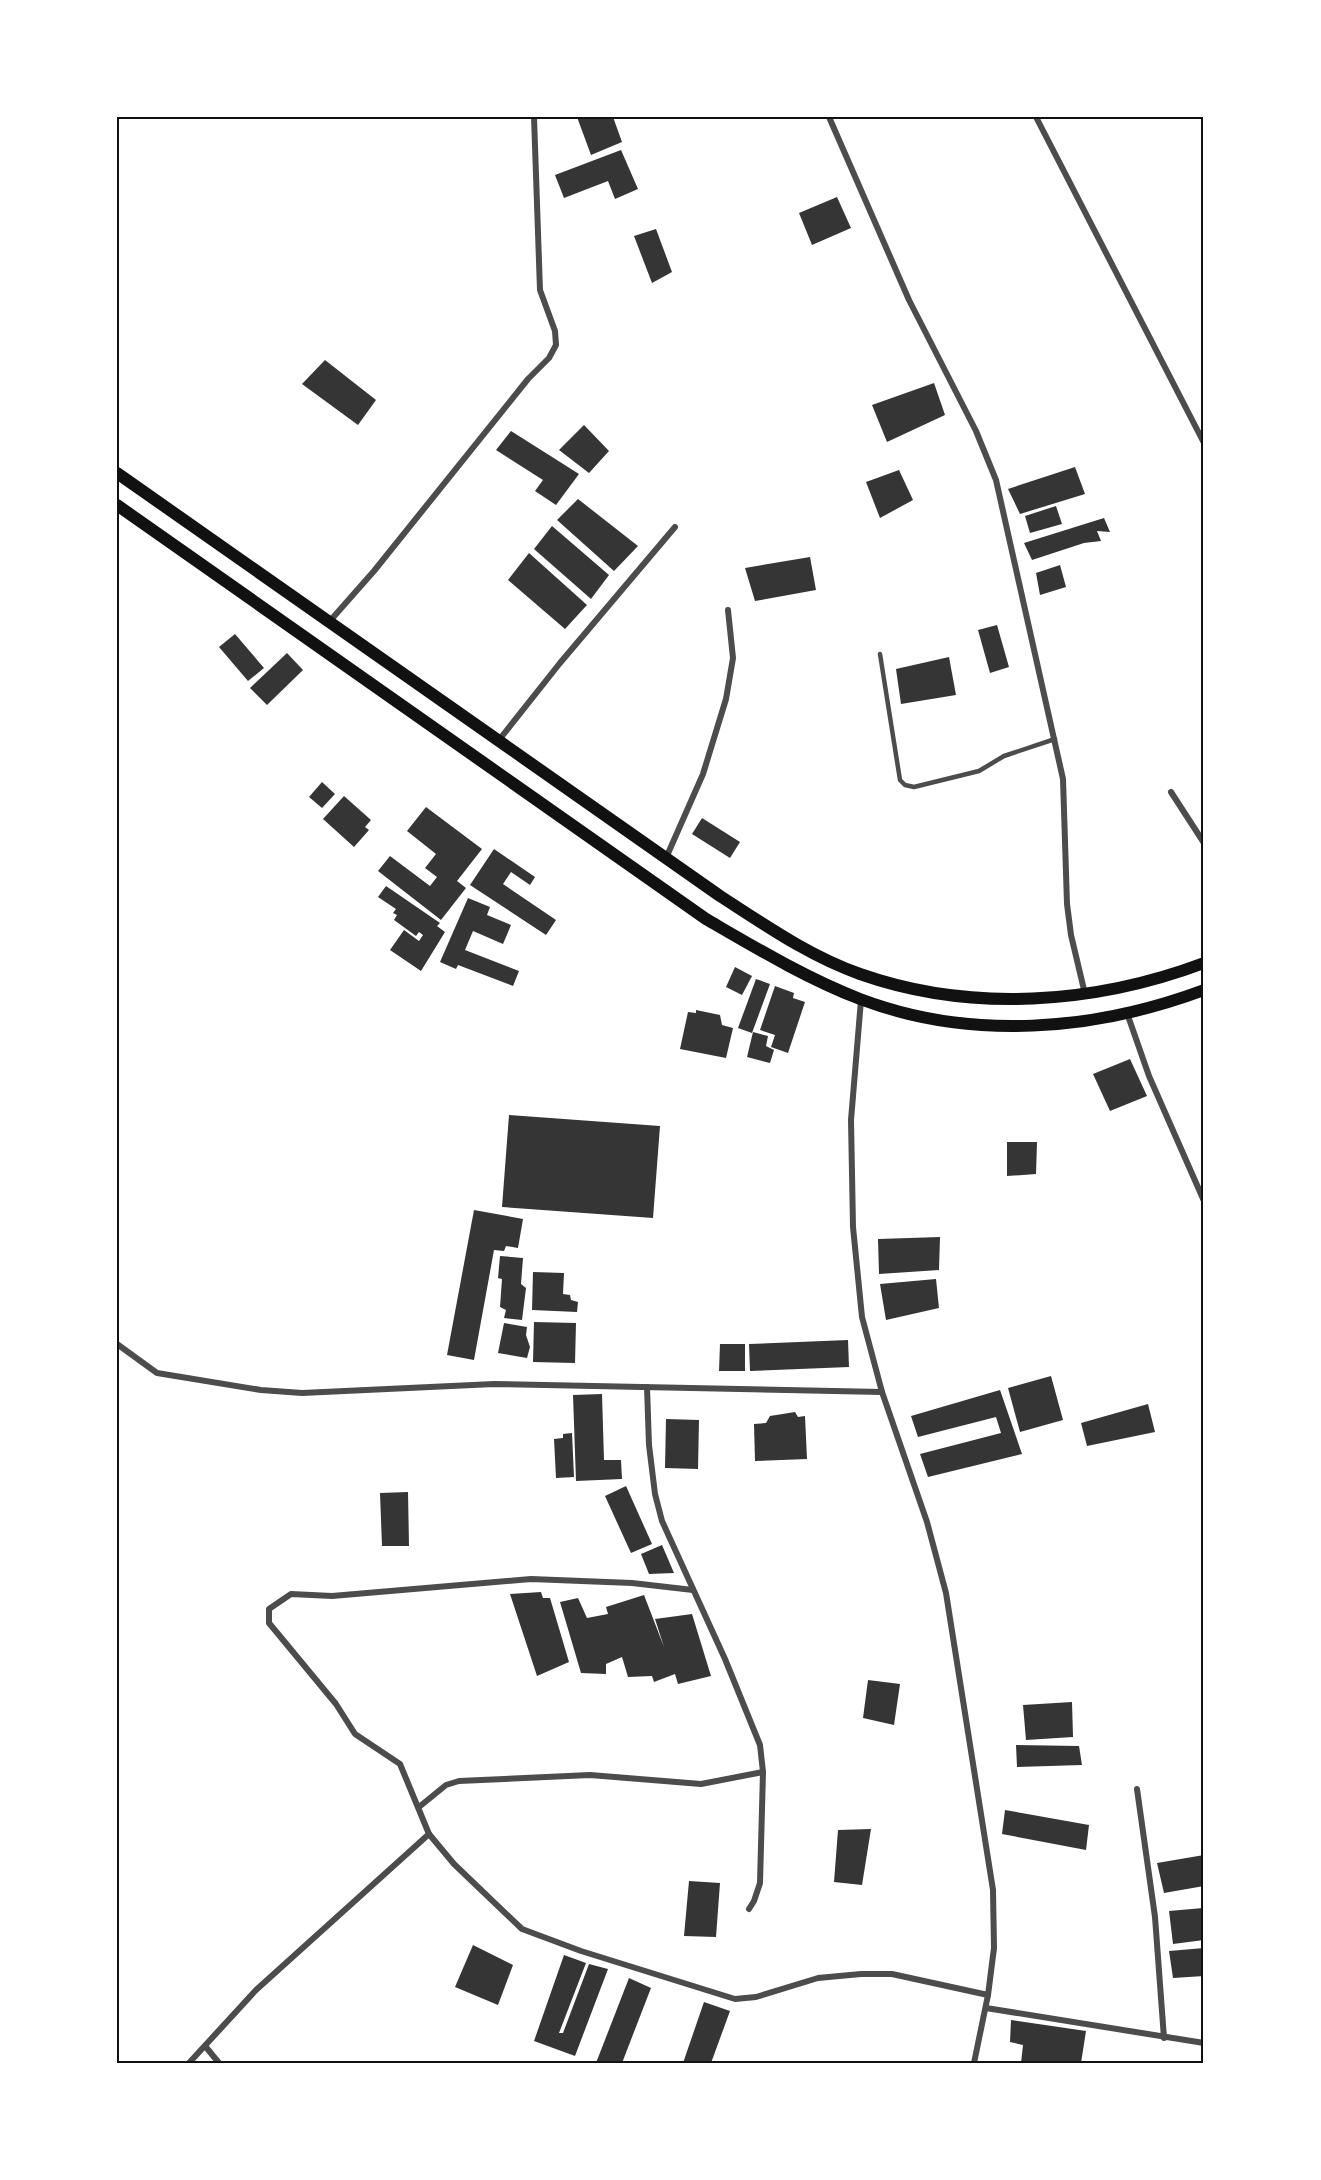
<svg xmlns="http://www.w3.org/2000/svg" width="1321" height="2180" viewBox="0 0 1321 2180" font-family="Cabin,sans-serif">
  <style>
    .building { fill: #353535 }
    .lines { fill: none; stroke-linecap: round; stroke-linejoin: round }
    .service { stroke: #4c4c4c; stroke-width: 4.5 }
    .minor { stroke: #4c4c4c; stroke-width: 6 }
    .secondary { stroke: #111; stroke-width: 12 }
    .neatline { fill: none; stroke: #111; stroke-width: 2 }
  </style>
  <rect width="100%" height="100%" fill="#fff"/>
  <g class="building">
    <path d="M 577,117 L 613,117 L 622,142 L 591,155 Z"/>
    <path d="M 621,150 L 638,189 L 615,199 L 608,181 L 564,198 L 555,175 Z"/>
    <path d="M 837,197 L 851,228 L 812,245 L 799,213 Z"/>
    <path d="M 656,229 L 672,272 L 652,283 L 634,236 Z"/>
    <path d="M 325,360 L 376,400 L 358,425 L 302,384 Z"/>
    <path d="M 934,383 L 945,415 L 887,442 L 872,405 Z"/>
    <path d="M 584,425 L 609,451 L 589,473 L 559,450 Z"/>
    <path d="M 511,431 L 579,474 L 556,505 L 535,491 L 543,480 L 496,450 Z"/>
    <path d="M 1075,467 L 1085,494 L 1020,514 L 1008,489 Z"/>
    <path d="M 899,470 L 913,500 L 880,518 L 866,482 Z"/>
    <path d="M 578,499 L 638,546 L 614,571 L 557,520 Z"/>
    <path d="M 1056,506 L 1062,524 L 1030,533 L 1025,516 Z"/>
    <path d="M 1104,518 L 1110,532 L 1097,531 L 1101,541 L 1084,543 L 1032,560 L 1024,543 Z"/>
    <path d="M 552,526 L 609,575 L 591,599 L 534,549 Z"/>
    <path d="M 529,553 L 587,605 L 565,629 L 508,580 Z"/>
    <path d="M 810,557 L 816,590 L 755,601 L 745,568 Z"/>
    <path d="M 1060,565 L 1066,587 L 1040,595 L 1036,573 Z"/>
    <path d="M 997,625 L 1009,667 L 990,673 L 978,630 Z"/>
    <path d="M 235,634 L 264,668 L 248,681 L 219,647 Z"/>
    <path d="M 287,653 L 303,670 L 267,705 L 250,688 Z"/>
    <path d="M 949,657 L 956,695 L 901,704 L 896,669 Z"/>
    <path d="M 322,782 L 335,794 L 322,808 L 309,797 Z"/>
    <path d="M 344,796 L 371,820 L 365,827 L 369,830 L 354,847 L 323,819 Z"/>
    <path d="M 426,807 L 482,849 L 457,881 L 466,888 L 441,920 L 378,871 L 390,856 L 430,886 L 437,877 L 425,868 L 436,854 L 407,831 Z"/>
    <path d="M 702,818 L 740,842 L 730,858 L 692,834 Z"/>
    <path d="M 494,849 L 535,877 L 530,885 L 511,872 L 503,884 L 556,920 L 546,935 L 470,885 Z"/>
    <path d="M 386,886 L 440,923 L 437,926 L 445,932 L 421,971 L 390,950 L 404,930 L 419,941 L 423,935 L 419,932 L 416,936 L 394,920 L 397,915 L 393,913 L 396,909 L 378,897 Z"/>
    <path d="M 468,898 L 490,907 L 487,915 L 511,925 L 503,944 L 473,931 L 465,950 L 519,971 L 513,986 L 458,965 L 456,969 L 440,962 Z"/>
    <path d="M 735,967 L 752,976 L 742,995 L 726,987 Z"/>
    <path d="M 756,979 L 770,984 L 752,1033 L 738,1028 Z"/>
    <path d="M 775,986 L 794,993 L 793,998 L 805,1002 L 788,1053 L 771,1047 L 775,1035 L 760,1030 Z"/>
    <path d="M 696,1010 L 720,1015 L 722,1025 L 733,1028 L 726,1058 L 680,1049 L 688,1012 L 696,1013 Z"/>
    <path d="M 753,1032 L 768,1036 L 766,1046 L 774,1050 L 770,1063 L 747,1057 Z"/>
    <path d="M 1130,1059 L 1147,1096 L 1110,1111 L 1093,1074 Z"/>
    <path d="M 509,1115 L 660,1126 L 653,1218 L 502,1207 Z"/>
    <path d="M 1007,1142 L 1037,1142 L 1036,1174 L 1007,1176 Z"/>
    <path d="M 474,1210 L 523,1219 L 518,1248 L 506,1246 L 504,1251 L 494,1250 L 474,1360 L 447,1355 Z"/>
    <path d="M 940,1237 L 939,1270 L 879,1274 L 878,1239 Z"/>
    <path d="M 500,1256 L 523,1258 L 521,1284 L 526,1288 L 522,1320 L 504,1318 L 506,1310 L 500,1307 L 502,1279 L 498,1278 Z"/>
    <path d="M 533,1272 L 564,1273 L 563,1294 L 570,1295 L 571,1300 L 578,1302 L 577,1312 L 532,1310 Z"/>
    <path d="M 936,1279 L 939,1308 L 886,1320 L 880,1284 Z"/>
    <path d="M 534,1322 L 576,1323 L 575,1363 L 533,1362 Z"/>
    <path d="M 504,1323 L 527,1327 L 526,1335 L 530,1347 L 527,1358 L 498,1353 Z"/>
    <path d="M 848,1340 L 849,1367 L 750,1371 L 749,1344 Z"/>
    <path d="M 720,1344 L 745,1344 L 745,1371 L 719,1371 Z"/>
    <path d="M 1051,1376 L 1063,1420 L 1020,1432 L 1008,1388 Z"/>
    <path d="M 1000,1390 L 1022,1454 L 928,1477 L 920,1454 L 1001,1433 L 996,1417 L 918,1437 L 911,1416 Z"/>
    <path d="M 602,1394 L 604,1460 L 621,1460 L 622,1479 L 576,1481 L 573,1395 Z"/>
    <path d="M 1148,1404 L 1155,1432 L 1087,1446 L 1081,1423 Z"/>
    <path d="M 795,1412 L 798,1417 L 805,1416 L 807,1459 L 755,1461 L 754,1424 L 766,1423 L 770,1416 Z"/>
    <path d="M 666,1419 L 699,1420 L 698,1469 L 665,1468 Z"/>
    <path d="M 572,1433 L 574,1477 L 556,1478 L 554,1439 L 563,1438 L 563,1434 Z"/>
    <path d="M 626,1486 L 652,1544 L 631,1553 L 605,1496 Z"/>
    <path d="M 408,1492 L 409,1546 L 382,1546 L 380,1493 Z"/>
    <path d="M 662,1545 L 674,1573 L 649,1574 L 641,1554 Z"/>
    <path d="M 541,1592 L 543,1598 L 550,1598 L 569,1662 L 537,1676 L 510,1594 Z"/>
    <path d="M 644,1595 L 664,1647 L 655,1619 L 692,1614 L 711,1676 L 678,1684 L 675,1674 L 654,1682 L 652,1676 L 628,1677 L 622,1657 L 606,1664 L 606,1674 L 581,1673 L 560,1602 L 578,1598 L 587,1618 L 608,1614 L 606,1607 Z"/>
    <path d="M 868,1680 L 900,1684 L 894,1725 L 863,1718 Z"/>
    <path d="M 1072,1702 L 1073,1737 L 1026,1740 L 1023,1705 Z"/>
    <path d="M 1016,1745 L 1079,1746 L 1082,1765 L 1017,1767 Z"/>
    <path d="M 1005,1810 L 1089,1825 L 1086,1850 L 1002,1834 Z"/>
    <path d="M 871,1829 L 862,1885 L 834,1882 L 838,1830 Z"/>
    <path d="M 1204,1855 L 1204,1886 L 1164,1893 L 1157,1863 Z"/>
    <path d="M 689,1881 L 720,1883 L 716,1937 L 684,1936 Z"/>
    <path d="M 1203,1908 L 1204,1940 L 1173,1944 L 1169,1911 Z"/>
    <path d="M 473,1945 L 513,1965 L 498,2005 L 455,1987 Z"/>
    <path d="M 1204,1948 L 1204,1976 L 1173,1978 L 1169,1951 Z"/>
    <path d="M 564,1955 L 586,1963 L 559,2033 L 563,2033 L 589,1964 L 608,1969 L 575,2056 L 534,2041 Z"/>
    <path d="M 629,1978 L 651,1988 L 622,2063 L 596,2063 Z"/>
    <path d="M 704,2002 L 730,2011 L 711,2063 L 683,2063 Z"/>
    <path d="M 1011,2020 L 1086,2031 L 1081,2063 L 1021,2063 L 1023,2045 L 1010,2042 Z"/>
  </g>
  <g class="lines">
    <path class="service" d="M 880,654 L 900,780 L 905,785 L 914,787 L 979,771 L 1004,756 L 1055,739"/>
    <g class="minor">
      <path d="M 829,117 L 909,300 L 976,431 L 996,480 L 1063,779 L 1067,904 L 1071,935 L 1085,994"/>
      <path d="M 1036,117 L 1204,443"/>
      <path d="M 329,622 L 374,571 L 528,379 L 549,358 L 556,345 L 555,331 L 540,290 L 534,117"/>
      <path d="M 499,740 L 560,663 L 675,527"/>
      <path d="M 1171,792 L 1204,843"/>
      <path d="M 666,858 L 703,774 L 726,699 L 733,658 L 728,610"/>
      <path d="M 861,1000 L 851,1120 L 853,1227 L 862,1317 L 882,1392 L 927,1522 L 946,1593 L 993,1890 L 994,1948 L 988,1995 L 974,2063"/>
      <path d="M 1127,1013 L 1149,1076 L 1204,1201"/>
      <path d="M 117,1344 L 157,1373 L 261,1390 L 302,1393 L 494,1384 L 882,1392"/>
      <path d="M 647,1387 L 649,1445 L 655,1494 L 662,1521 L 725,1659 L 760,1745 L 763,1772 L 760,1883 L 754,1901 L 749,1909"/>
      <path d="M 693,1590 L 632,1583 L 531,1579 L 332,1596 L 291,1594 L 269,1609 L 269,1623 L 336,1704 L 355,1734 L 400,1764 L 429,1834 L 454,1864 L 522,1929 L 581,1951 L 735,1999 L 756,1997 L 818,1978 L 861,1974 L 892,1974 L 988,1995"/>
      <path d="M 1137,1789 L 1155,1917 L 1164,2038"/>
      <path d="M 419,1807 L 446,1785 L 459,1781 L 590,1775 L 701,1784 L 763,1772"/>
      <path d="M 986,2008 L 1204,2043"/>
      <path d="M 205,2046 L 219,2063"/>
      <path d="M 189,2063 L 256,1990 L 429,1834"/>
    </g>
    <g class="secondary">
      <path d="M 117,473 L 720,896 C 765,925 809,956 860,974 C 971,1013 1095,1004 1204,963"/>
      <path d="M 117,505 L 706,919 C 756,948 806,978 860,999 C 971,1041 1094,1031 1204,990"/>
    </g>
  </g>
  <rect width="1321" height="2180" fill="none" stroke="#ffffff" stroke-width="237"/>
  <rect x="118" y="118" width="1084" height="1944" class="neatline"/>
</svg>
